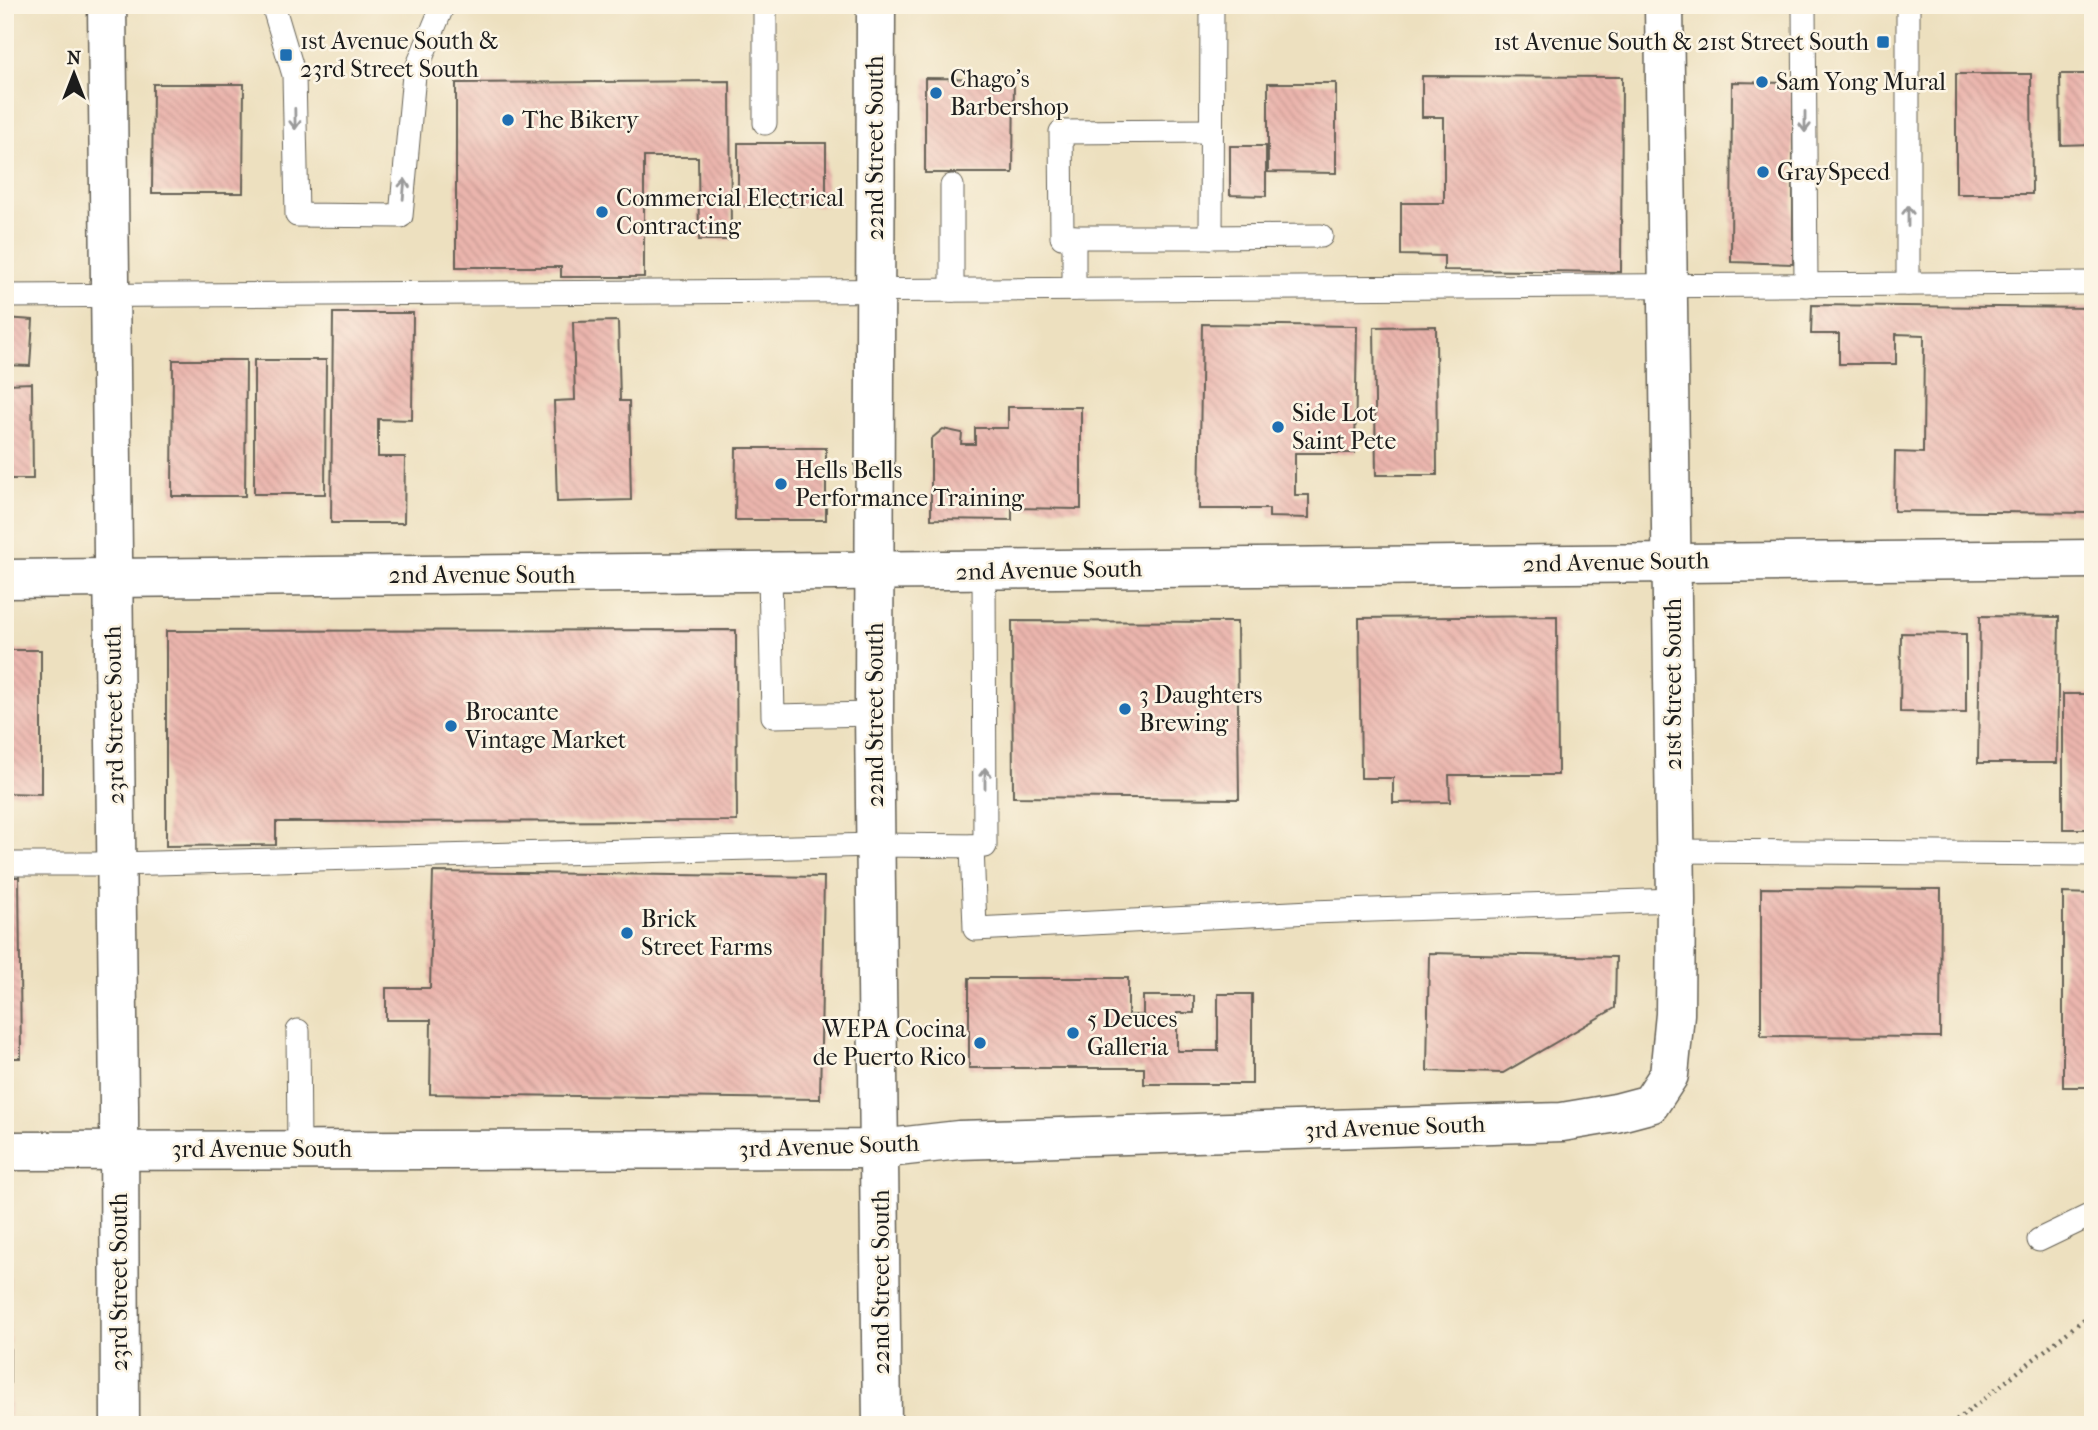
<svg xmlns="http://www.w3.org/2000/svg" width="2098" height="1430" viewBox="0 0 2098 1430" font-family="'IM FELL French Canon',serif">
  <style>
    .building { fill: url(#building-back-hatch) }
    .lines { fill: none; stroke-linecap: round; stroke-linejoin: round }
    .lane-casing { stroke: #656155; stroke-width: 25 }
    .street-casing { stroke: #656155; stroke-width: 41 }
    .secondary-casing { stroke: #656155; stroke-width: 41 }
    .path { stroke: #656155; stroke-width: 4.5; stroke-dasharray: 2 5; stroke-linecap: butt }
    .lane { stroke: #fff; stroke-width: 23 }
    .street { stroke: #fff; stroke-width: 38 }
    .secondary { stroke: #fff; stroke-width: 38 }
    .oneway { stroke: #999 }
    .poi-dot { fill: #1f6fb2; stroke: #fcf5e5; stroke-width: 2.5 }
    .labels { text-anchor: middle; stroke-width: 5; stroke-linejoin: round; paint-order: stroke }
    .poi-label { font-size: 24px; fill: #1c1c1c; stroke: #fcf5e5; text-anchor: start }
    .street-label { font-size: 24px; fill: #1c1c1c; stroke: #fcf5e5 }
  </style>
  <defs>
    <pattern id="building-back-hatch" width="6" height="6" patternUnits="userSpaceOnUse" patternTransform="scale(1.75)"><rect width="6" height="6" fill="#ebb5ad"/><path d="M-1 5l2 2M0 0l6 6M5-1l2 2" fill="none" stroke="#c99b94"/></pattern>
  </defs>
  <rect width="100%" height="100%" fill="#fcf5e5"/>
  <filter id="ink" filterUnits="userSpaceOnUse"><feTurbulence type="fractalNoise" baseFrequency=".0143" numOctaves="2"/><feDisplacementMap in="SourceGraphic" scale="14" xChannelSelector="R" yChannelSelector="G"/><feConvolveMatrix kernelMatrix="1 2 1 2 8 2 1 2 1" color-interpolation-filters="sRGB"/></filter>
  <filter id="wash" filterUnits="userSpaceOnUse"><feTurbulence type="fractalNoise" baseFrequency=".00686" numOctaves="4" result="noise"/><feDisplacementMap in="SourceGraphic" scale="28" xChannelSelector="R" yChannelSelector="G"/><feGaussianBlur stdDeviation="1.57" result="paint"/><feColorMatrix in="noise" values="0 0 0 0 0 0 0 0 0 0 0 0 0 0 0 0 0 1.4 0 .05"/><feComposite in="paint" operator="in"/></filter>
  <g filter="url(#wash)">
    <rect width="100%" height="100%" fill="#ede0bf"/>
    <g id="blocks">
      <g class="building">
        <path d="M 1956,74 L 2031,74 L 2032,194 L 1956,194 Z"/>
        <path d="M 2060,74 L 2093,74 L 2093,144 L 2061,145 Z"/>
        <path d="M 1422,76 L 1622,77 L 1621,272 L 1444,270 L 1444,256 L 1401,255 L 1401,203 L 1444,203 L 1444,117 L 1422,117 Z"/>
        <path d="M 925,78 L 1014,79 L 1013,173 L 925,173 Z"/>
        <path d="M 730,81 L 731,240 L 699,240 L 698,157 L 644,157 L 644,277 L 561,277 L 561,267 L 456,267 L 456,83 Z"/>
        <path d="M 1732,82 L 1793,83 L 1793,264 L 1731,262 Z"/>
        <path d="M 1268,83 L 1336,83 L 1336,173 L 1268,172 Z"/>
        <path d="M 153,84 L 244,84 L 243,193 L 152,193 Z"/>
        <rect x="738" y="143" width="88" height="63"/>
        <path d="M 1230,146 L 1266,146 L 1266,196 L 1230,195 Z"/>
        <path d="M 1812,305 L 2093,308 L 2093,513 L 1894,511 L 1895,452 L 1923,453 L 1924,335 L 1896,334 L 1896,364 L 1839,364 L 1839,334 L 1811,334 Z"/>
        <path d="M 333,313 L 413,313 L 412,420 L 378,419 L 378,457 L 405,457 L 404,523 L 331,523 Z"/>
        <path d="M 5,318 L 33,320 L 30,366 L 5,365 Z"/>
        <path d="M 618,321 L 620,401 L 629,401 L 631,500 L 557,502 L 554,401 L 575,400 L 573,322 Z"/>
        <path d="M 1202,324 L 1357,326 L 1355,453 L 1295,453 L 1295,495 L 1309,495 L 1309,518 L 1269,517 L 1269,509 L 1199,509 Z"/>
        <path d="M 1436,326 L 1437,475 L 1376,475 L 1374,327 Z"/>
        <path d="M 173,360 L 246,360 L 245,496 L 172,496 Z"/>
        <path d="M 254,360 L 326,360 L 325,494 L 254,494 Z"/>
        <path d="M 32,383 L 33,479 L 5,479 L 5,384 Z"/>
        <path d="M 1008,407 L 1081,407 L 1081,509 L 1012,508 L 1012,520 L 931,519 L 931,439 L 943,429 L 962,433 L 961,444 L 975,444 L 975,428 L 1008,428 Z"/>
        <path d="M 736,448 L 826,448 L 826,520 L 735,520 Z"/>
        <path d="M 1557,616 L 1558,775 L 1449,775 L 1450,802 L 1393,803 L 1393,778 L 1361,778 L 1359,618 Z"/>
        <path d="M 1980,616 L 2059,617 L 2057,763 L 1978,763 Z"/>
        <path d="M 1012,621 L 1237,622 L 1239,799 L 1013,797 Z"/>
        <path d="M 736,630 L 737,821 L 276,822 L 276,845 L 166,846 L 166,631 Z"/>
        <path d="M 1901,633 L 1966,634 L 1966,713 L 1900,712 Z"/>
        <path d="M 5,650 L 41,650 L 41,794 L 5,793 Z"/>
        <rect x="2063" y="694" width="30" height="135"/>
        <path d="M 433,872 L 824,877 L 820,1099 L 430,1094 L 431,1020 L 386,1020 L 386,988 L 430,988 Z"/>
        <path d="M 5,877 L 19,877 L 21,1058 L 5,1058 Z"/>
        <path d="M 1761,888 L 1941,889 L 1940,1037 L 1761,1036 Z"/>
        <path d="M 2063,893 L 2093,894 L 2093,1087 L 2063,1087 Z"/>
        <path d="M 1429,953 L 1616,957 L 1615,1008 L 1503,1073 L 1427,1071 Z"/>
        <path d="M 969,978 L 1128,978 L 1128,1015 L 1143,1015 L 1143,996 L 1194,996 L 1194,1013 L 1177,1013 L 1177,1051 L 1218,1051 L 1218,994 L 1252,994 L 1252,1084 L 1144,1084 L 1144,1068 L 969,1068 Z"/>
        <rect x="5" y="1256" width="5" height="160"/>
      </g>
    </g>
  </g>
  <g filter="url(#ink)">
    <use href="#blocks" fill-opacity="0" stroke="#656155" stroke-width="2"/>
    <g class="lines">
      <defs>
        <g id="lane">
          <path d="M 273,5 L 294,75 L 297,215 L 401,216 L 414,75 L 443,5"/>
          <path d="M 765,5 L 765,123"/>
          <path d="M 1212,5 L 1211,237 L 1321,236"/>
          <path d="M 1804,5 L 1806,285"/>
          <path d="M 1908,5 L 1908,284"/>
          <path d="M 1210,131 L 1061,132 L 1062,237 L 1211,237"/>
          <path d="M 952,186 L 952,290"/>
          <path d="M 1074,237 L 1074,289"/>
          <path d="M 5,296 L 2093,283"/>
          <path d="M 770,573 L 773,716 L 874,714"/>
          <path d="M 972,846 L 975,929 L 1311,912 L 1676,900"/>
          <path d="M 1674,851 L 2093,854"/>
          <path d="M 5,864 L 115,864 L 875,845 L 985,846 L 984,571"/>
          <path d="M 298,1031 L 299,1149"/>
          <path d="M 2039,1240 L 2093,1214"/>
        </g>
        <g id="street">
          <path d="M 107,5 L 119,1106 L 120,1425"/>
          <path d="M 5,579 L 2093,559"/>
          <path d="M 5,1151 L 880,1149 L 959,1140 L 1562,1122 L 1616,1113 L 1650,1104 L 1669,1075 L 1675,1014 L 1676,900 L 1664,5"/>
        </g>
        <path id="secondary" d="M 876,5 L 874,714 L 882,1425"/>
      </defs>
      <use href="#lane" class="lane-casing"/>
      <use href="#street" class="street-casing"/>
      <use href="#secondary" class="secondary-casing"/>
      <path class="path" d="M 1951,1425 L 2093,1312"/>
      <use href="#lane" class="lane"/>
      <use href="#street" class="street"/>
      <use href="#secondary" class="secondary"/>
    </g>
    <defs><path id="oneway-shaft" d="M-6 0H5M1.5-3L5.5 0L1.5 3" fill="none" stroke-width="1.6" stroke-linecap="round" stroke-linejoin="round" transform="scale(1.75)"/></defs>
    <g class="oneway">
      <use href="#oneway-shaft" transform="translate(295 119) rotate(89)"/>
      <use href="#oneway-shaft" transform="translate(1805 122) rotate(90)"/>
      <use href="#oneway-shaft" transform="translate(404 189) rotate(-85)"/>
      <use href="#oneway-shaft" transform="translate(1908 216) rotate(-90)"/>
      <use href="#oneway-shaft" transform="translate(985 778) rotate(-90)"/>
    </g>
  </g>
  <g class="poi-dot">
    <rect x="1876" y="35" width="14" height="14" rx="3.5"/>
    <rect x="279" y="48" width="14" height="14" rx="3.5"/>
    <circle cx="1762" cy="82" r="7"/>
    <circle cx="936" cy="93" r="7"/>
    <circle cx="508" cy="120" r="7"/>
    <circle cx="1763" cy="172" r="7"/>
    <circle cx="602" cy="212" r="7"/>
    <circle cx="1278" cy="427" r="7"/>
    <circle cx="781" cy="484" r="7"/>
    <circle cx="1125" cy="709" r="7"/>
    <circle cx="451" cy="726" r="7"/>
    <circle cx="627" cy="933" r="7"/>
    <circle cx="1073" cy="1033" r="7"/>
    <circle cx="980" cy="1043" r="7"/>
  </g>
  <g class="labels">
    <g class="poi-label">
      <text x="300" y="49">1st Avenue South &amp;<tspan x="300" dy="28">23rd Street South</tspan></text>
      <text x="1869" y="50" text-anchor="end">1st Avenue South &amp; 21st Street South</text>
      <text x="950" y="87">Chago's<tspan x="950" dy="28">Barbershop</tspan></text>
      <text x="1776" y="90">Sam Yong Mural</text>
      <text x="522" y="128">The Bikery</text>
      <text x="1777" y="180">GraySpeed</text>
      <text x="616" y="206">Commercial Electrical<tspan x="616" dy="28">Contracting</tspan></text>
      <text x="1292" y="421">Side Lot<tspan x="1292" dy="28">Saint Pete</tspan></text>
      <text x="795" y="478">Hells Bells<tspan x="795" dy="28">Performance Training</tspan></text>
      <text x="1139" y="703">3 Daughters<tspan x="1139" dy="28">Brewing</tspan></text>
      <text x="465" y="720">Brocante<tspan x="465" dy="28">Vintage Market</tspan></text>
      <text x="641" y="927">Brick<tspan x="641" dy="28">Street Farms</tspan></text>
      <text x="1087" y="1027">5 Deuces<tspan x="1087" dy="28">Galleria</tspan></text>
      <text x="966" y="1037" text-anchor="end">WEPA Cocina<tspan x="966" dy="28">de Puerto Rico</tspan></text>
    </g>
    <g class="street-label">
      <text transform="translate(875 148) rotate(-90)" y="8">22nd Street South</text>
      <text transform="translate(1616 562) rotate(-1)" y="8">2nd Avenue South</text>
      <text transform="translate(1049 570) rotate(-1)" y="8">2nd Avenue South</text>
      <text x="482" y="583">2nd Avenue South</text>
      <text transform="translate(1673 684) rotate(-90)" y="8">21st Street South</text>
      <text transform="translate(114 715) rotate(-91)" y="8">23rd Street South</text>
      <text transform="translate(875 715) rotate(-90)" y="8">22nd Street South</text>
      <text transform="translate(1395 1127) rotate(-2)" y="8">3rd Avenue South</text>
      <text transform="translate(829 1146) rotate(-2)" y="8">3rd Avenue South</text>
      <text x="262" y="1157">3rd Avenue South</text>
      <text transform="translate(119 1282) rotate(-90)" y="8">23rd Street South</text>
      <text transform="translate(881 1282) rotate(-90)" y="8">22nd Street South</text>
    </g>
  </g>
  <rect width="2098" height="1430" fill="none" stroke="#fcf5e5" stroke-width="28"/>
  <g transform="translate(74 74)" stroke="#fcf5e5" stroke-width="5" paint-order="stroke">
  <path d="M0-5L12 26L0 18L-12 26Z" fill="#1c1c1c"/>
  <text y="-10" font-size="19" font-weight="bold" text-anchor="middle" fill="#1c1c1c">N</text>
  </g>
</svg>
